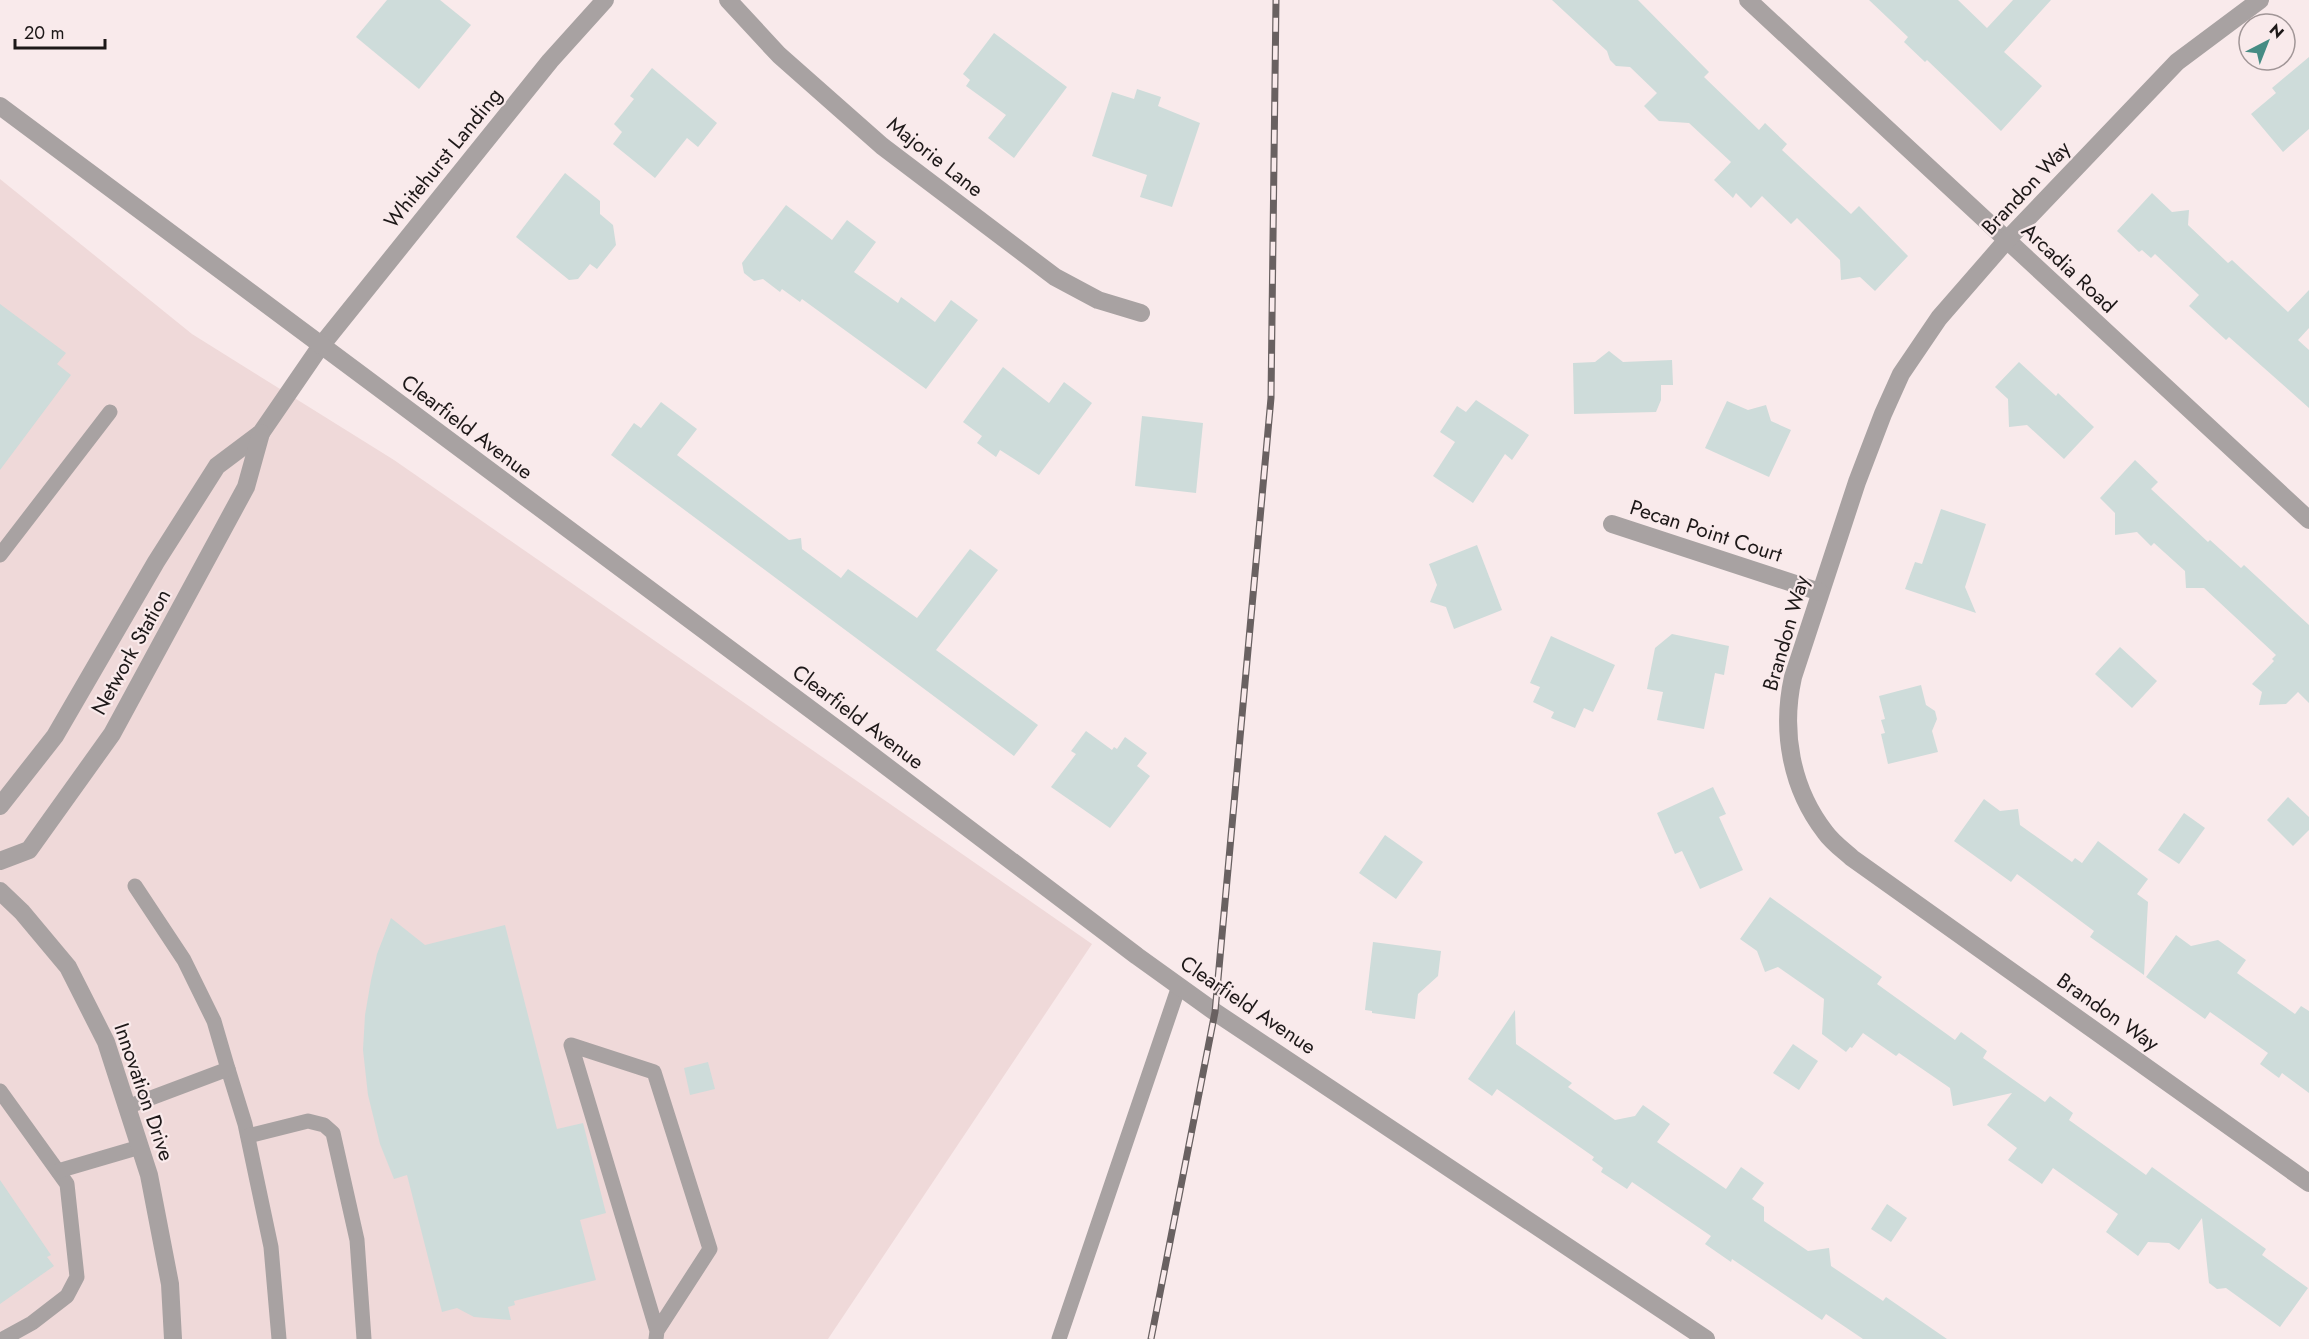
<svg xmlns="http://www.w3.org/2000/svg" width="2309" height="1339" viewBox="0 0 2309 1339" font-family="Jost,sans-serif">
  <style>
    .built { fill: #efd9d9 }
    .building { fill: #cedcda }
    .lines { fill: none; stroke-linecap: round; stroke-linejoin: round }
    .service { stroke: #a8a2a2; stroke-width: 15 }
    .minor { stroke: #a8a2a2; stroke-width: 18 }
    .tertiary { stroke: #a8a2a2; stroke-width: 18 }
    .rail-casing { stroke: #696161; stroke-width: 7 }
    .rail { stroke: #f9eaeb; stroke-width: 4.5; stroke-dasharray: 14; stroke-linecap: butt }
    .labels { text-anchor: middle; stroke-width: 4.5; stroke-linejoin: round; paint-order: stroke }
    .street-label { font-size: 21px; fill: #1d1818; stroke: #f9eaeb }
  </style>
  <rect width="100%" height="100%" fill="#f9eaeb"/>
  <path class="built" d="M 0,179 L 192,334 L 394,460 L 1092,944 L 828,1339 L 0,1339 Z"/>
  <g class="building">
    <path d="M 387,0 L 440,0 L 471,25 L 419,89 L 356,37 Z"/>
    <path d="M 1552,0 L 1638,0 L 1709,72 L 1704,77 L 1759,130 L 1765,123 L 1787,144 L 1782,150 L 1851,214 L 1859,206 L 1908,256 L 1875,291 L 1860,277 L 1841,280 L 1840,260 L 1797,218 L 1791,224 L 1762,196 L 1751,208 L 1736,193 L 1733,198 L 1714,180 L 1731,162 L 1689,123 L 1659,121 L 1644,106 L 1657,93 L 1630,67 L 1616,66 L 1610,60 L 1607,51 Z"/>
    <path d="M 1869,0 L 1958,0 L 1987,28 L 2013,0 L 2051,0 L 2004,52 L 2042,86 L 2001,131 L 1927,60 L 1925,62 L 1904,42 L 1908,37 Z"/>
    <path d="M 994,33 L 1067,87 L 1014,158 L 988,138 L 1006,115 L 966,86 L 970,80 L 963,74 Z"/>
    <path d="M 2309,57 L 2309,129 L 2283,152 L 2251,114 L 2276,93 L 2272,88 Z"/>
    <path d="M 652,68 L 717,123 L 698,147 L 687,138 L 655,178 L 613,144 L 622,132 L 614,124 L 634,99 L 630,96 Z"/>
    <path d="M 1137,89 L 1161,97 L 1158,106 L 1200,123 L 1172,207 L 1140,197 L 1147,175 L 1092,156 L 1112,92 L 1134,99 Z"/>
    <path d="M 565,173 L 600,201 L 600,214 L 613,225 L 616,245 L 597,269 L 590,264 L 578,279 L 569,280 L 516,237 Z"/>
    <path d="M 2152,193 L 2172,212 L 2189,210 L 2188,225 L 2228,263 L 2232,260 L 2288,312 L 2309,290 L 2309,328 L 2298,340 L 2309,350 L 2309,408 L 2229,337 L 2226,340 L 2189,306 L 2199,295 L 2155,254 L 2151,258 L 2142,250 L 2139,252 L 2117,231 Z"/>
    <path d="M 786,205 L 832,240 L 847,220 L 876,242 L 854,272 L 898,303 L 901,297 L 935,322 L 951,300 L 978,320 L 926,389 L 802,299 L 800,302 L 782,289 L 780,292 L 763,279 L 754,281 L 744,273 L 742,263 Z"/>
    <path d="M 0,304 L 66,353 L 57,364 L 71,375 L 0,470 Z"/>
    <path d="M 1609,351 L 1623,362 L 1672,360 L 1673,385 L 1661,385 L 1661,400 L 1656,412 L 1574,414 L 1573,363 L 1595,362 Z"/>
    <path d="M 2019,362 L 2056,396 L 2058,393 L 2094,427 L 2064,459 L 2027,425 L 2009,427 L 2008,399 L 1995,387 Z"/>
    <path d="M 1003,367 L 1049,403 L 1064,382 L 1092,403 L 1039,475 L 1000,450 L 996,457 L 977,443 L 982,436 L 963,422 Z"/>
    <path d="M 1476,400 L 1529,435 L 1512,460 L 1505,454 L 1473,503 L 1433,476 L 1455,442 L 1440,432 L 1457,406 L 1466,412 Z"/>
    <path d="M 1727,401 L 1748,410 L 1766,405 L 1771,421 L 1791,430 L 1769,477 L 1705,448 Z"/>
    <path d="M 661,402 L 697,429 L 677,455 L 789,540 L 801,538 L 802,549 L 841,578 L 848,569 L 917,618 L 970,549 L 998,570 L 936,650 L 1038,725 L 1014,756 L 611,455 L 634,423 L 641,428 Z"/>
    <path d="M 1142,416 L 1203,423 L 1196,493 L 1135,486 Z"/>
    <path d="M 2135,460 L 2158,482 L 2151,489 L 2208,542 L 2210,540 L 2241,568 L 2244,565 L 2309,625 L 2309,703 L 2298,692 L 2286,704 L 2259,705 L 2262,692 L 2252,684 L 2274,661 L 2272,659 L 2276,655 L 2204,588 L 2186,588 L 2185,571 L 2154,543 L 2151,546 L 2137,532 L 2115,535 L 2115,513 L 2100,498 Z"/>
    <path d="M 1941,509 L 1986,524 L 1965,587 L 1976,613 L 1905,589 L 1915,562 L 1922,564 Z"/>
    <path d="M 1477,545 L 1502,610 L 1454,629 L 1446,607 L 1430,602 L 1437,585 L 1429,564 Z"/>
    <path d="M 1672,634 L 1729,646 L 1724,675 L 1715,673 L 1704,729 L 1657,720 L 1663,692 L 1647,689 L 1655,648 Z"/>
    <path d="M 1551,636 L 1615,665 L 1593,712 L 1584,708 L 1575,728 L 1551,718 L 1554,712 L 1533,702 L 1540,687 L 1530,683 Z"/>
    <path d="M 2120,647 L 2157,681 L 2132,708 L 2095,674 Z"/>
    <path d="M 1921,685 L 1926,705 L 1935,711 L 1937,719 L 1932,731 L 1938,752 L 1888,764 L 1881,734 L 1885,733 L 1881,720 L 1885,719 L 1879,696 Z"/>
    <path d="M 1086,731 L 1112,750 L 1114,747 L 1117,749 L 1125,737 L 1147,753 L 1137,766 L 1150,776 L 1110,828 L 1051,787 L 1076,754 L 1071,751 Z"/>
    <path d="M 1713,787 L 1726,814 L 1719,817 L 1743,870 L 1700,889 L 1682,851 L 1675,854 L 1657,813 Z"/>
    <path d="M 2288,797 L 2309,817 L 2309,830 L 2293,846 L 2267,820 Z"/>
    <path d="M 1984,799 L 2000,811 L 2018,809 L 2020,825 L 2072,862 L 2075,858 L 2082,863 L 2098,841 L 2148,879 L 2137,894 L 2148,902 L 2144,975 L 2090,937 L 2094,931 L 2017,874 L 2011,882 L 1954,841 Z"/>
    <path d="M 2184,813 L 2205,828 L 2179,864 L 2158,850 Z"/>
    <path d="M 1385,835 L 1423,862 L 1396,899 L 1359,873 Z"/>
    <path d="M 1770,897 L 1882,977 L 1877,984 L 1955,1040 L 1961,1032 L 1987,1051 L 1983,1058 L 2045,1102 L 2050,1096 L 2073,1113 L 2069,1120 L 2146,1175 L 2152,1167 L 2266,1249 L 2262,1255 L 2308,1288 L 2280,1327 L 2226,1288 L 2217,1289 L 2209,1283 L 2202,1218 L 2179,1250 L 2169,1243 L 2148,1242 L 2138,1256 L 2106,1232 L 2118,1214 L 2053,1168 L 2042,1184 L 2008,1160 L 2017,1148 L 1987,1125 L 2012,1093 L 1953,1106 L 1950,1088 L 1899,1053 L 1896,1056 L 1863,1033 L 1852,1048 L 1850,1047 L 1846,1052 L 1822,1034 L 1824,999 L 1778,967 L 1765,972 L 1757,951 L 1740,939 Z"/>
    <path d="M 391,918 L 425,945 L 505,925 L 557,1129 L 583,1123 L 606,1213 L 580,1220 L 596,1280 L 514,1301 L 515,1305 L 508,1307 L 511,1320 L 474,1317 L 457,1308 L 442,1312 L 407,1175 L 394,1179 L 380,1144 L 368,1095 L 363,1050 L 365,1015 L 371,980 L 377,954 Z"/>
    <path d="M 2176,935 L 2191,946 L 2218,940 L 2246,960 L 2237,973 L 2295,1014 L 2301,1006 L 2309,1011 L 2309,1093 L 2282,1073 L 2279,1078 L 2260,1064 L 2268,1053 L 2210,1012 L 2205,1019 L 2146,977 Z"/>
    <path d="M 1373,942 L 1441,951 L 1438,976 L 1418,994 L 1415,1019 L 1372,1013 L 1372,1011 L 1365,1010 Z"/>
    <path d="M 1515,1010 L 1516,1044 L 1572,1083 L 1568,1087 L 1615,1120 L 1635,1116 L 1643,1105 L 1670,1124 L 1657,1142 L 1726,1189 L 1741,1167 L 1764,1183 L 1752,1199 L 1764,1207 L 1764,1221 L 1808,1251 L 1829,1248 L 1831,1266 L 1883,1301 L 1886,1297 L 1947,1339 L 1863,1339 L 1826,1314 L 1822,1320 L 1732,1259 L 1731,1262 L 1705,1244 L 1711,1236 L 1632,1182 L 1627,1189 L 1601,1172 L 1603,1168 L 1592,1160 L 1594,1157 L 1497,1089 L 1492,1096 L 1468,1079 Z"/>
    <path d="M 1793,1044 L 1818,1061 L 1799,1090 L 1773,1073 Z"/>
    <path d="M 708,1062 L 715,1089 L 690,1095 L 684,1068 Z"/>
    <path d="M 0,1180 L 51,1255 L 47,1257 L 54,1266 L 0,1304 Z"/>
    <path d="M 1887,1204 L 1907,1218 L 1891,1242 L 1871,1229 Z"/>
  </g>
  <g class="lines">
    <g class="service">
      <path d="M 0,555 L 110,412"/>
      <path d="M 228,1069 L 245,1124 L 271,1247 L 279,1339"/>
      <path d="M 0,1091 L 67,1184 L 77,1277 L 67,1296 L 32,1323 L 3,1339"/>
      <path d="M 127,1107 L 228,1069 L 214,1021 L 184,960 L 135,886"/>
      <path d="M 248,1136 L 308,1121 L 324,1125 L 333,1133 L 357,1240 L 364,1339"/>
      <path d="M 58,1171 L 140,1147"/>
      <path d="M 656,1339 L 657,1331 L 710,1249 L 654,1072 L 571,1045 L 657,1331"/>
      <path d="M 1059,1339 L 1179,986"/>
    </g>
    <g class="minor">
      <path d="M 728,0 L 779,55 L 882,146 L 1055,277 L 1098,300 L 1141,313"/>
      <path d="M 1748,0 L 2309,520"/>
      <path d="M 2260,0 L 2177,62 L 2006,241 L 1939,318 L 1901,374 L 1883,414 L 1857,482 L 1793,677 C 1781,731 1791,788 1825,832 C 1832,842 1843,850 1852,858 L 2309,1183"/>
      <path d="M 1612,524 L 1820,592"/>
      <path d="M 0,806 L 55,736 L 156,562 L 217,466 L 261,433 L 320,347 L 550,61 L 605,0"/>
      <path d="M 0,861 L 29,850 L 112,734 L 246,487 L 261,433"/>
      <path d="M 0,891 L 22,912 L 68,967 L 106,1042 L 149,1175 L 170,1284 L 173,1339"/>
    </g>
    <path class="tertiary" d="M 0,106 L 849,738 L 1137,956 L 1215,1012 L 1706,1339"/>
    <defs>
      <path id="rail" d="M 1151,1339 L 1215,1012 L 1271,398 L 1276,0"/>
    </defs>
    <use href="#rail" class="rail-casing"/>
    <use href="#rail" class="rail"/>
  </g>
  <g class="labels">
    <g class="street-label">
      <text transform="translate(935 157) rotate(38)" y="7">Majorie Lane</text>
      <text transform="translate(443 158) rotate(-51)" y="7">Whitehurst Landing</text>
      <text transform="translate(2026 188) rotate(-47)" y="7">Brandon Way</text>
      <text transform="translate(2069 268) rotate(43)" y="7">Arcadia Road</text>
      <text transform="translate(467 427) rotate(37)" y="7">Clearfield Avenue</text>
      <text transform="translate(1706 531) rotate(18)" y="7">Pecan Point Court</text>
      <text transform="translate(1786 633) rotate(-74)" y="7">Brandon Way</text>
      <text transform="translate(131 652) rotate(-61)" y="7">Network Station</text>
      <text transform="translate(858 717) rotate(37)" y="7">Clearfield Avenue</text>
      <text transform="translate(1248 1005) rotate(34)" y="7">Clearfield Avenue</text>
      <text transform="translate(2108 1012) rotate(35)" y="7">Brandon Way</text>
      <text transform="translate(144 1092) rotate(71)" y="7">Innovation Drive</text>
    </g>
  </g>
  <g transform="translate(2267 42) rotate(42)"><circle r="28" fill="#f9eaeb" stroke="#a19697" stroke-width="1.5"/>
  <path d="M0-4.5L10 22L0 15L-10 22Z" fill="#468c84"/>
  <text y="-9" font-size="16" font-weight="bold" text-anchor="middle" fill="#1d1818">N</text>
  </g>
  <path d="M15 39v9h90v-9" fill="none" stroke="#1d1818" stroke-width="3"/>
  <text x="24" y="39" font-size="18" fill="#1d1818" stroke="#f9eaeb" stroke-width="4.5" paint-order="stroke">20 m</text>
</svg>
